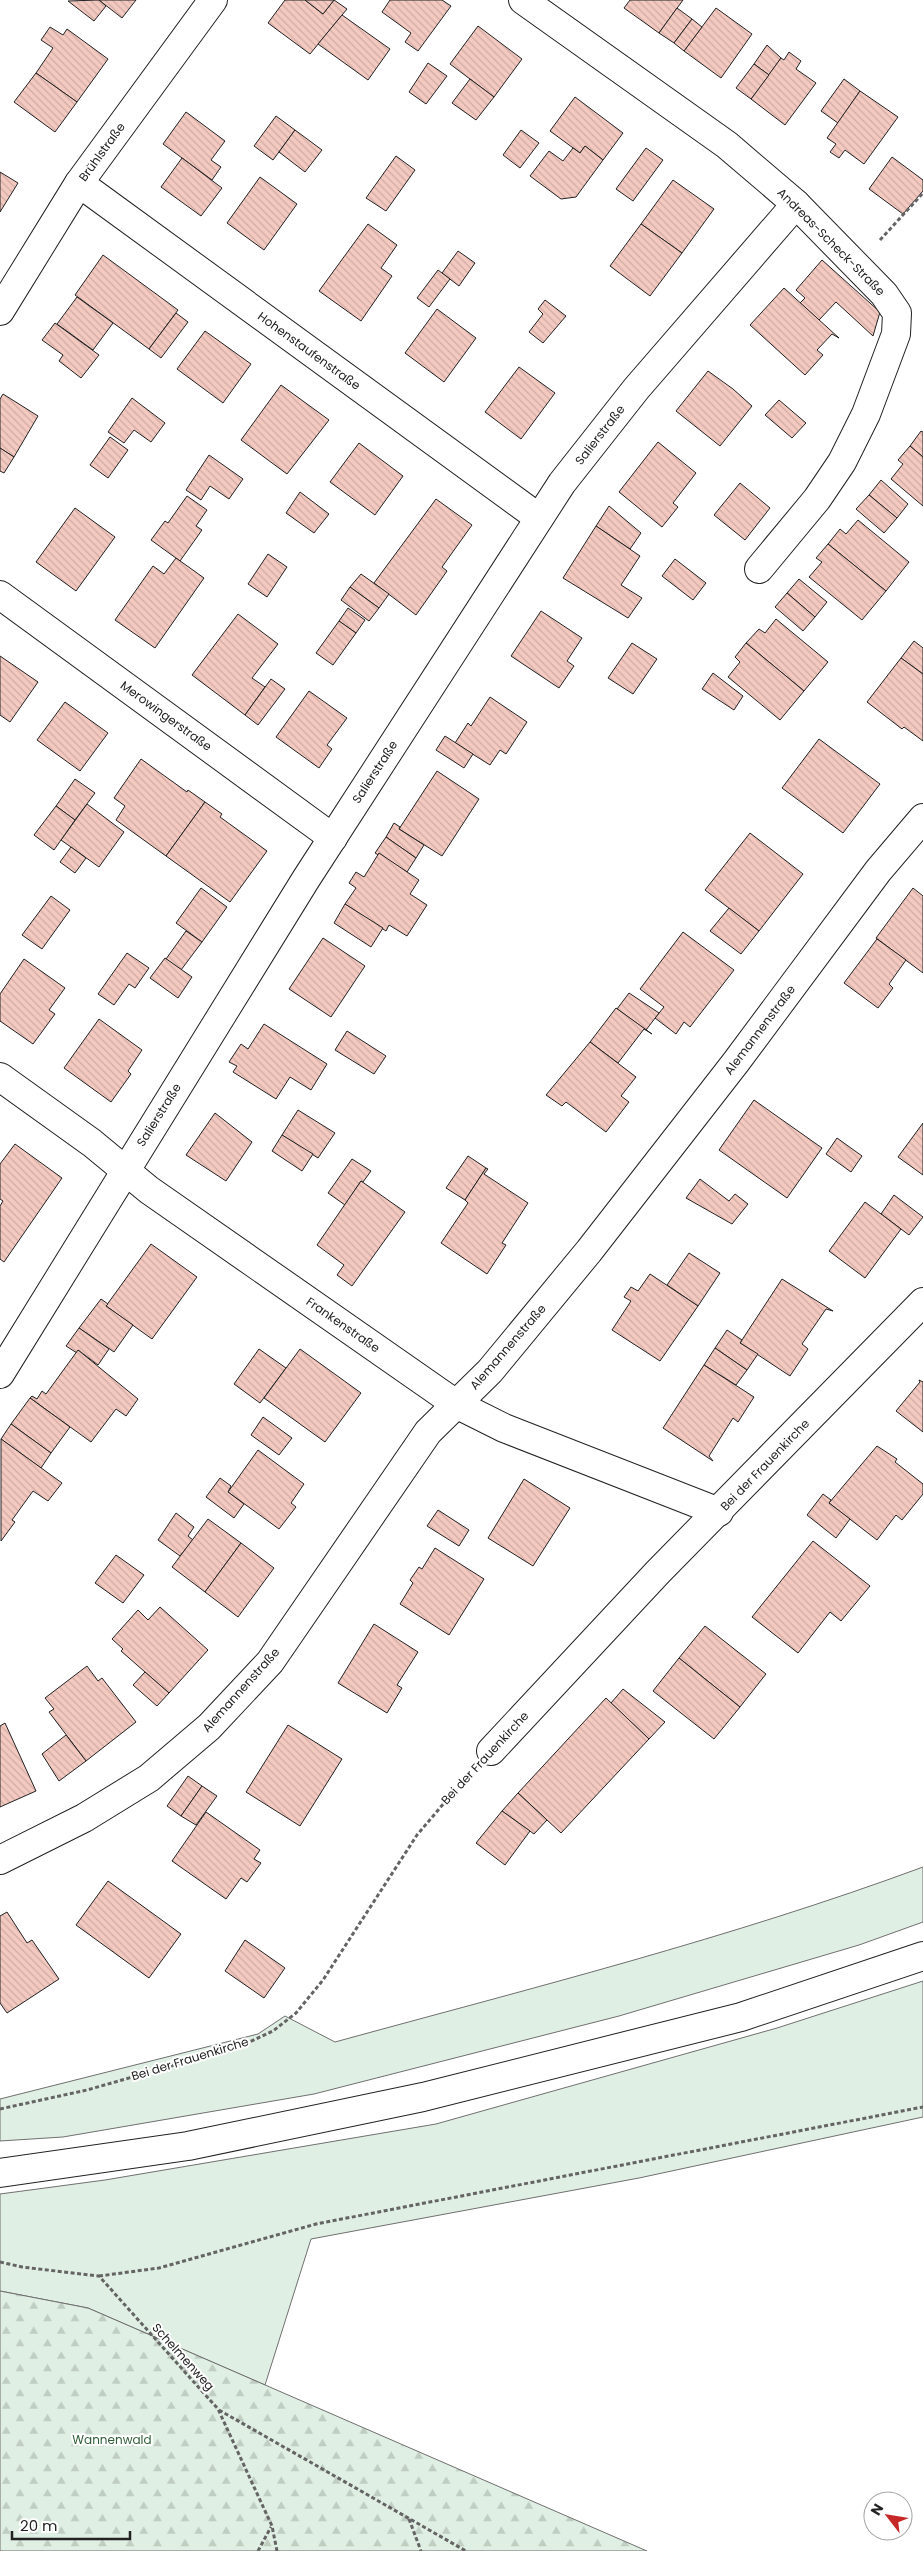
<svg xmlns="http://www.w3.org/2000/svg" width="923" height="2551" viewBox="0 0 923 2551" font-family="Poppins,sans-serif">
  <style>
    .green { fill: #e0efe3; stroke: #6f6f6f }
    .forest { fill: url(#forest-firs); stroke: #6f6f6f }
    .building { fill: url(#building-back-hatch); stroke: #222 }
    .lines { fill: none; stroke-linecap: round; stroke-linejoin: round }
    .minor-casing { stroke: #222; stroke-width: 30 }
    .primary-casing { stroke: #222; stroke-width: 30 }
    .path { stroke: #646464; stroke-width: 3; stroke-dasharray: 4 2.5; stroke-linecap: butt }
    .minor { stroke: #fff; stroke-width: 28 }
    .primary { stroke: #fff; stroke-width: 28 }
    .labels { text-anchor: middle; stroke-width: 4; stroke-linejoin: round; paint-order: stroke }
    .street-label { font-size: 12px; fill: #222; stroke: #fff }
    .park-label { font-size: 12px; fill: #2f5e38; stroke: #fff }
  </style>
  <defs>
    <pattern id="forest-firs" width="22" height="20" patternUnits="userSpaceOnUse" patternTransform="scale(1.25)"><rect width="22" height="20" fill="#e0efe3"/><path d="M5 1l3.5 6h-7zM16 11l3.5 6h-7z" fill="#c0cdc2"/></pattern>
    <pattern id="building-back-hatch" width="6" height="6" patternUnits="userSpaceOnUse" patternTransform="scale(1.25)"><rect width="6" height="6" fill="#f3c9c0"/><path d="M-1 5l2 2M0 0l6 6M5-1l2 2" fill="none" stroke="#d0aca5"/></pattern>
  </defs>
  <rect width="100%" height="100%" fill="#fff"/>
  <g class="green">
    <path d="M 923,1867 L 923,1922 L 859,1945 L 619,2016 L 314,2094 L 63,2137 L 0,2141 L 0,2099 L 258,2034 L 285,2016 L 335,2042 C 532,1988 731,1938 923,1867 Z"/>
    <path d="M 923,1981 L 923,2117 L 639,2178 L 311,2239 L 265,2385 L 88,2308 L 0,2291 L 0,2194 L 105,2180 L 436,2124 L 777,2028 Z"/>
  </g>
  <path class="forest" d="M 0,2291 L 88,2308 L 647,2551 L 0,2551 Z"/>
  <g class="building">
    <path d="M 99,0 L 136,0 L 122,18 Z"/>
    <path d="M 99,0 L 106,6 L 94,21 L 68,1 Z"/>
    <path d="M 285,0 L 305,0 L 323,14 L 334,0 L 347,9 L 310,54 L 268,23 Z"/>
    <path d="M 305,0 L 334,0 L 323,14 Z"/>
    <path d="M 390,0 L 442,0 L 451,6 L 418,51 L 405,42 L 411,33 L 382,12 Z"/>
    <path d="M 630,0 L 683,0 L 659,33 L 624,8 Z"/>
    <path d="M 677,8 L 692,19 L 674,43 L 659,33 Z"/>
    <path d="M 716,8 L 752,34 L 721,78 L 684,51 Z"/>
    <path d="M 342,15 L 390,49 L 368,80 L 318,44 Z"/>
    <path d="M 692,19 L 702,27 L 684,51 L 674,43 Z"/>
    <path d="M 478,26 L 522,59 L 494,97 L 450,64 Z"/>
    <path d="M 50,27 L 63,35 L 67,29 L 108,59 L 77,102 L 36,73 L 53,48 L 41,40 Z"/>
    <path d="M 767,45 L 781,58 L 769,75 L 754,64 Z"/>
    <path d="M 789,52 L 801,61 L 796,69 L 816,83 L 785,125 L 751,99 L 781,58 L 784,60 Z"/>
    <path d="M 428,63 L 447,76 L 426,104 L 409,92 Z"/>
    <path d="M 754,64 L 769,75 L 751,99 L 736,88 Z"/>
    <path d="M 36,73 L 77,102 L 55,132 L 14,102 Z"/>
    <path d="M 470,79 L 494,97 L 476,120 L 452,103 Z"/>
    <path d="M 844,79 L 860,91 L 838,123 L 821,111 Z"/>
    <path d="M 860,91 L 898,117 L 864,164 L 845,150 L 839,158 L 830,152 L 836,144 L 827,138 Z"/>
    <path d="M 575,97 L 623,133 L 603,160 L 585,146 L 580,153 L 550,131 Z"/>
    <path d="M 186,112 L 225,141 L 211,160 L 221,167 L 212,180 L 163,144 Z"/>
    <path d="M 276,116 L 295,130 L 273,160 L 254,146 Z"/>
    <path d="M 295,130 L 322,150 L 305,172 L 279,152 Z"/>
    <path d="M 521,130 L 539,143 L 520,168 L 503,155 Z"/>
    <path d="M 585,146 L 603,160 L 576,197 L 561,199 L 530,176 L 549,151 L 563,161 L 573,148 L 580,153 Z"/>
    <path d="M 646,148 L 663,160 L 633,201 L 616,189 Z"/>
    <path d="M 396,156 L 415,170 L 386,211 L 366,198 Z"/>
    <path d="M 892,157 L 923,180 L 923,191 L 903,214 L 869,189 Z"/>
    <path d="M 182,158 L 222,188 L 201,216 L 161,187 Z"/>
    <path d="M 0,172 L 18,183 L 0,212 Z"/>
    <path d="M 260,177 L 297,204 L 264,250 L 227,223 Z"/>
    <path d="M 673,180 L 714,209 L 682,253 L 641,224 Z"/>
    <path d="M 368,224 L 397,245 L 381,268 L 392,276 L 361,321 L 319,291 Z"/>
    <path d="M 641,224 L 682,253 L 650,296 L 610,266 Z"/>
    <path d="M 458,251 L 475,263 L 459,286 L 442,273 Z"/>
    <path d="M 103,255 L 178,310 L 149,349 L 75,295 Z"/>
    <path d="M 822,260 L 880,312 L 873,336 L 836,302 L 819,320 L 800,303 L 805,298 L 796,290 Z"/>
    <path d="M 438,270 L 450,279 L 429,307 L 417,298 Z"/>
    <path d="M 784,288 L 839,338 L 832,334 L 817,350 L 823,355 L 805,375 L 750,325 Z"/>
    <path d="M 77,297 L 113,323 L 93,350 L 57,324 Z"/>
    <path d="M 545,300 L 566,316 L 543,343 L 529,332 L 543,314 L 538,309 Z"/>
    <path d="M 437,309 L 476,338 L 444,382 L 405,353 Z"/>
    <path d="M 176,313 L 188,322 L 161,358 L 149,349 Z"/>
    <path d="M 55,323 L 99,355 L 81,378 L 59,361 L 63,355 L 42,340 Z"/>
    <path d="M 205,331 L 251,364 L 223,403 L 177,369 Z"/>
    <path d="M 519,367 L 555,393 L 521,439 L 485,412 Z"/>
    <path d="M 708,371 L 733,389 L 752,406 L 720,446 L 676,411 Z"/>
    <path d="M 281,385 L 329,420 L 287,474 L 241,440 Z"/>
    <path d="M 3,394 L 38,416 L 14,457 L 0,448 L 0,399 Z"/>
    <path d="M 132,398 L 165,423 L 151,442 L 134,430 L 124,443 L 108,432 Z"/>
    <path d="M 779,400 L 806,423 L 792,438 L 765,415 Z"/>
    <path d="M 921,431 L 923,432 L 923,457 L 910,446 Z"/>
    <path d="M 110,437 L 128,450 L 108,478 L 90,465 Z"/>
    <path d="M 658,442 L 696,473 L 673,503 L 678,507 L 662,527 L 619,492 Z"/>
    <path d="M 359,443 L 403,476 L 375,515 L 330,482 Z"/>
    <path d="M 910,446 L 923,457 L 923,506 L 891,479 L 903,464 L 898,460 Z"/>
    <path d="M 0,448 L 14,457 L 4,473 L 0,471 Z"/>
    <path d="M 209,455 L 243,479 L 229,499 L 210,486 L 201,500 L 186,490 Z"/>
    <path d="M 881,480 L 908,504 L 897,518 L 869,495 Z"/>
    <path d="M 740,483 L 770,508 L 745,540 L 714,515 Z"/>
    <path d="M 300,492 L 329,514 L 314,533 L 286,513 Z"/>
    <path d="M 869,495 L 897,518 L 884,533 L 856,509 Z"/>
    <path d="M 187,496 L 207,510 L 196,526 L 202,530 L 180,561 L 151,540 L 165,521 L 168,523 Z"/>
    <path d="M 436,499 L 472,525 L 442,567 L 447,571 L 416,615 L 374,583 Z"/>
    <path d="M 609,506 L 641,533 L 630,549 L 596,526 Z"/>
    <path d="M 75,508 L 115,537 L 76,591 L 36,562 Z"/>
    <path d="M 858,520 L 909,562 L 886,591 L 828,544 L 840,529 L 846,534 Z"/>
    <path d="M 596,526 L 640,556 L 621,585 L 642,598 L 628,618 L 563,578 Z"/>
    <path d="M 828,544 L 886,591 L 862,620 L 809,577 L 822,562 L 816,558 Z"/>
    <path d="M 268,554 L 287,567 L 267,597 L 248,584 Z"/>
    <path d="M 176,558 L 204,578 L 155,648 L 115,620 L 153,566 L 164,574 Z"/>
    <path d="M 675,559 L 706,583 L 693,600 L 662,576 Z"/>
    <path d="M 361,574 L 389,594 L 379,608 L 350,587 Z"/>
    <path d="M 799,579 L 827,602 L 815,617 L 787,593 Z"/>
    <path d="M 350,587 L 379,608 L 369,621 L 341,600 Z"/>
    <path d="M 787,593 L 815,617 L 803,631 L 775,607 Z"/>
    <path d="M 348,608 L 365,620 L 356,633 L 339,621 Z"/>
    <path d="M 541,611 L 582,638 L 567,661 L 574,666 L 559,688 L 511,656 Z"/>
    <path d="M 238,614 L 278,644 L 252,678 L 265,687 L 245,715 L 192,675 Z"/>
    <path d="M 776,619 L 828,662 L 804,691 L 746,643 L 759,629 L 765,633 Z"/>
    <path d="M 339,621 L 356,633 L 333,665 L 316,653 Z"/>
    <path d="M 914,641 L 923,648 L 923,674 L 901,658 Z"/>
    <path d="M 632,643 L 657,659 L 633,694 L 608,678 Z"/>
    <path d="M 746,643 L 804,691 L 780,720 L 728,677 L 740,662 L 735,657 Z"/>
    <path d="M 0,656 L 38,682 L 10,722 L 0,715 Z"/>
    <path d="M 901,658 L 923,674 L 923,741 L 904,727 L 902,729 L 867,702 Z"/>
    <path d="M 713,673 L 743,696 L 734,710 L 702,689 Z"/>
    <path d="M 271,679 L 285,689 L 258,725 L 245,715 Z"/>
    <path d="M 309,691 L 347,718 L 327,745 L 332,749 L 319,768 L 276,737 Z"/>
    <path d="M 490,697 L 527,722 L 506,754 L 500,750 L 490,765 L 455,743 L 468,723 L 471,726 Z"/>
    <path d="M 65,702 L 108,733 L 80,771 L 37,740 Z"/>
    <path d="M 445,736 L 473,754 L 464,768 L 436,750 Z"/>
    <path d="M 819,739 L 880,784 L 843,833 L 782,788 Z"/>
    <path d="M 141,759 L 187,792 L 188,790 L 205,802 L 166,856 L 116,820 L 125,806 L 114,798 Z"/>
    <path d="M 437,771 L 479,799 L 442,856 L 399,829 Z"/>
    <path d="M 75,779 L 95,793 L 75,820 L 56,806 Z"/>
    <path d="M 205,802 L 222,814 L 220,817 L 267,851 L 230,902 L 166,856 Z"/>
    <path d="M 87,804 L 124,832 L 99,867 L 61,840 Z"/>
    <path d="M 56,806 L 75,820 L 54,850 L 34,835 Z"/>
    <path d="M 394,823 L 400,827 L 399,829 L 424,845 L 416,858 L 386,837 Z"/>
    <path d="M 750,833 L 803,874 L 759,931 L 705,890 Z"/>
    <path d="M 386,837 L 416,858 L 407,872 L 375,853 Z"/>
    <path d="M 71,847 L 86,858 L 75,873 L 60,862 Z"/>
    <path d="M 379,853 L 419,880 L 410,894 L 427,905 L 407,936 L 389,925 L 386,931 L 345,904 L 356,888 L 349,883 L 356,872 L 364,877 Z"/>
    <path d="M 201,888 L 227,907 L 202,942 L 176,923 Z"/>
    <path d="M 913,888 L 923,896 L 923,973 L 876,938 Z"/>
    <path d="M 51,896 L 70,910 L 42,949 L 22,935 Z"/>
    <path d="M 345,904 L 383,928 L 371,947 L 334,923 Z"/>
    <path d="M 729,908 L 759,931 L 741,954 L 710,931 Z"/>
    <path d="M 186,931 L 202,942 L 181,970 L 166,959 Z"/>
    <path d="M 683,932 L 734,970 L 690,1027 L 684,1022 L 676,1034 L 655,1018 L 664,1007 L 640,989 Z"/>
    <path d="M 323,938 L 365,966 L 331,1017 L 289,989 Z"/>
    <path d="M 877,939 L 906,960 L 889,984 L 893,988 L 878,1008 L 844,983 Z"/>
    <path d="M 127,953 L 149,968 L 135,988 L 129,984 L 114,1005 L 98,994 Z"/>
    <path d="M 165,958 L 192,977 L 178,998 L 150,978 Z"/>
    <path d="M 24,959 L 65,988 L 49,1010 L 55,1014 L 33,1044 L 0,1021 L 0,994 Z"/>
    <path d="M 629,993 L 659,1013 L 646,1030 L 617,1009 Z"/>
    <path d="M 616,1008 L 652,1034 L 644,1029 L 618,1063 L 590,1042 Z"/>
    <path d="M 99,1019 L 142,1050 L 128,1071 L 131,1074 L 111,1102 L 64,1068 Z"/>
    <path d="M 264,1024 L 327,1064 L 311,1090 L 290,1077 L 276,1099 L 233,1072 L 237,1066 L 229,1062 L 241,1044 L 248,1049 Z"/>
    <path d="M 347,1031 L 386,1056 L 374,1074 L 335,1050 Z"/>
    <path d="M 590,1042 L 636,1077 L 621,1096 L 629,1102 L 606,1132 L 566,1102 L 562,1106 L 546,1095 Z"/>
    <path d="M 754,1100 L 822,1148 L 787,1198 L 719,1150 Z"/>
    <path d="M 298,1110 L 335,1133 L 318,1158 L 282,1135 Z"/>
    <path d="M 215,1113 L 252,1142 L 226,1181 L 186,1155 Z"/>
    <path d="M 923,1123 L 923,1175 L 898,1157 Z"/>
    <path d="M 282,1135 L 313,1154 L 302,1171 L 272,1151 Z"/>
    <path d="M 837,1138 L 862,1156 L 851,1172 L 826,1154 Z"/>
    <path d="M 15,1144 L 62,1178 L 4,1262 L 0,1259 L 0,1206 L 3,1201 L 0,1199 L 0,1164 Z"/>
    <path d="M 468,1156 L 486,1168 L 465,1200 L 446,1188 Z"/>
    <path d="M 352,1159 L 371,1171 L 363,1182 L 361,1181 L 345,1205 L 328,1193 Z"/>
    <path d="M 486,1168 L 488,1169 L 484,1174 L 528,1203 L 502,1243 L 506,1245 L 487,1274 L 441,1243 L 468,1203 L 465,1200 Z"/>
    <path d="M 700,1179 L 729,1201 L 735,1194 L 748,1204 L 732,1224 L 686,1198 Z"/>
    <path d="M 361,1181 L 405,1212 L 352,1286 L 337,1275 L 344,1265 L 317,1245 Z"/>
    <path d="M 894,1195 L 923,1217 L 909,1235 L 881,1214 Z"/>
    <path d="M 865,1202 L 901,1229 L 865,1278 L 829,1251 Z"/>
    <path d="M 151,1244 L 197,1277 L 152,1339 L 106,1306 Z"/>
    <path d="M 689,1253 L 720,1273 L 698,1306 L 667,1285 Z"/>
    <path d="M 650,1274 L 698,1306 L 660,1361 L 612,1330 L 631,1301 L 624,1297 L 631,1287 L 638,1291 Z"/>
    <path d="M 782,1279 L 833,1311 L 826,1309 L 802,1344 L 808,1349 L 790,1376 L 740,1343 Z"/>
    <path d="M 101,1299 L 108,1304 L 106,1306 L 133,1325 L 114,1352 L 79,1328 Z"/>
    <path d="M 79,1328 L 109,1349 L 98,1365 L 78,1350 L 77,1353 L 66,1346 Z"/>
    <path d="M 727,1330 L 742,1340 L 740,1343 L 758,1354 L 747,1370 L 715,1348 Z"/>
    <path d="M 715,1348 L 747,1370 L 736,1385 L 704,1365 Z"/>
    <path d="M 259,1349 L 286,1368 L 260,1403 L 234,1384 Z"/>
    <path d="M 300,1349 L 361,1393 L 325,1442 L 264,1398 Z"/>
    <path d="M 78,1350 L 138,1399 L 126,1416 L 116,1409 L 91,1442 L 30,1398 L 32,1396 L 37,1399 L 42,1391 L 46,1394 Z"/>
    <path d="M 704,1365 L 754,1397 L 738,1422 L 733,1418 L 709,1456 L 713,1461 L 663,1428 Z"/>
    <path d="M 919,1380 L 923,1382 L 923,1432 L 896,1411 L 920,1382 Z"/>
    <path d="M 30,1398 L 70,1427 L 51,1453 L 11,1424 Z"/>
    <path d="M 263,1417 L 292,1438 L 279,1455 L 251,1435 Z"/>
    <path d="M 11,1424 L 51,1453 L 41,1468 L 1,1439 Z"/>
    <path d="M 1,1439 L 62,1483 L 48,1501 L 33,1491 L 12,1520 L 15,1522 L 1,1541 Z"/>
    <path d="M 877,1446 L 897,1459 L 895,1462 L 923,1484 L 923,1494 L 902,1520 L 896,1515 L 877,1540 L 829,1503 Z"/>
    <path d="M 258,1450 L 304,1484 L 291,1503 L 296,1507 L 279,1529 L 228,1492 Z"/>
    <path d="M 220,1478 L 231,1486 L 228,1492 L 244,1504 L 234,1518 L 206,1497 Z"/>
    <path d="M 524,1479 L 570,1508 L 533,1566 L 488,1538 Z"/>
    <path d="M 823,1494 L 831,1500 L 829,1503 L 850,1519 L 836,1538 L 807,1515 Z"/>
    <path d="M 438,1510 L 469,1530 L 459,1546 L 427,1526 Z"/>
    <path d="M 176,1513 L 194,1527 L 188,1536 L 193,1540 L 180,1556 L 158,1540 Z"/>
    <path d="M 208,1519 L 241,1543 L 205,1592 L 172,1567 Z"/>
    <path d="M 813,1541 L 870,1586 L 841,1621 L 830,1612 L 798,1653 L 752,1617 Z"/>
    <path d="M 241,1543 L 274,1568 L 238,1617 L 205,1592 Z"/>
    <path d="M 435,1548 L 484,1579 L 449,1635 L 400,1604 L 413,1583 L 410,1580 L 419,1567 L 422,1569 Z"/>
    <path d="M 116,1555 L 144,1575 L 123,1603 L 95,1583 Z"/>
    <path d="M 160,1607 L 208,1650 L 169,1693 L 121,1651 L 123,1649 L 112,1639 L 138,1610 L 148,1620 Z"/>
    <path d="M 374,1624 L 418,1652 L 397,1685 L 402,1688 L 387,1713 L 338,1683 Z"/>
    <path d="M 705,1626 L 766,1674 L 740,1707 L 679,1658 Z"/>
    <path d="M 679,1658 L 740,1707 L 714,1739 L 653,1691 Z"/>
    <path d="M 87,1666 L 98,1681 L 102,1678 L 136,1722 L 86,1761 L 49,1712 L 54,1709 L 45,1698 Z"/>
    <path d="M 145,1672 L 169,1693 L 157,1706 L 133,1685 Z"/>
    <path d="M 623,1689 L 665,1722 L 649,1739 L 611,1703 Z"/>
    <path d="M 606,1698 L 649,1739 L 561,1833 L 518,1793 Z"/>
    <path d="M 5,1723 L 36,1791 L 0,1807 L 0,1726 Z"/>
    <path d="M 288,1725 L 342,1759 L 300,1826 L 246,1792 Z"/>
    <path d="M 66,1735 L 86,1761 L 59,1781 L 42,1754 Z"/>
    <path d="M 188,1776 L 202,1786 L 181,1816 L 167,1806 Z"/>
    <path d="M 202,1786 L 217,1796 L 196,1825 L 181,1816 Z"/>
    <path d="M 518,1793 L 547,1820 L 534,1834 L 502,1811 Z"/>
    <path d="M 502,1811 L 530,1831 L 505,1865 L 476,1843 Z"/>
    <path d="M 206,1812 L 260,1850 L 254,1859 L 261,1863 L 247,1882 L 241,1878 L 226,1899 L 172,1861 Z"/>
    <path d="M 108,1881 L 181,1934 L 149,1978 L 76,1925 Z"/>
    <path d="M 7,1912 L 27,1943 L 32,1940 L 59,1979 L 7,2013 L 0,2003 L 0,1916 Z"/>
    <path d="M 245,1940 L 285,1968 L 264,1998 L 225,1971 Z"/>
  </g>
  <g class="lines">
    <defs>
      <g id="minor">
        <path d="M 523,0 L 727,145 L 796,204 L 884,294 L 897,313 L 896,334 L 866,414 L 842,462 L 817,499 L 759,569"/>
        <path d="M 79,183 L 539,518"/>
        <path d="M 0,311 L 79,183 L 213,0"/>
        <path d="M 0,595 L 333,838"/>
        <path d="M 0,1077 L 92,1143 L 149,1190 L 456,1404 L 504,1428 L 719,1512"/>
        <path d="M 0,1374 L 306,879 L 562,483 L 636,389 L 796,204"/>
        <path d="M 491,1751 L 658,1572 L 923,1302"/>
        <path d="M 0,1860 L 84,1818 L 149,1778 L 209,1727 L 270,1662 L 428,1432 L 490,1371 L 589,1251 L 736,1062 L 878,871 L 923,818"/>
      </g>
      <path id="primary" d="M 0,2173 L 188,2146 L 423,2097 L 741,2017 L 923,1956"/>
    </defs>
    <use href="#minor" class="minor-casing"/>
    <use href="#primary" class="primary-casing"/>
    <g class="path">
      <path d="M 880,240 L 923,193"/>
      <path d="M 0,2109 L 87,2090 L 241,2046 L 273,2031 L 296,2013 L 323,1980 L 417,1835 L 467,1776"/>
      <path d="M 0,2262 L 22,2267 L 99,2276 L 218,2409 L 272,2526 L 277,2551"/>
      <path d="M 99,2276 L 159,2268 L 316,2224 L 923,2107"/>
      <path d="M 219,2410 L 466,2551"/>
      <path d="M 409,2519 L 421,2551"/>
      <path d="M 258,2551 L 271,2527"/>
    </g>
    <use href="#minor" class="minor"/>
    <use href="#primary" class="primary"/>
  </g>
  <g class="labels">
    <g class="street-label">
      <text transform="translate(102 152) rotate(-54)" y="4">Brühlstraße</text>
      <text transform="translate(831 242) rotate(45)" y="4">Andreas-Scheck-Straße</text>
      <text transform="translate(309 351) rotate(36)" y="4">Hohenstaufenstraße</text>
      <text transform="translate(600 435) rotate(-52)" y="4">Salierstraße</text>
      <text transform="translate(166 716) rotate(36)" y="4">Merowingerstraße</text>
      <text transform="translate(375 772) rotate(-57)" y="4">Salierstraße</text>
      <text transform="translate(760 1030) rotate(-53)" y="4">Alemannenstraße</text>
      <text transform="translate(159 1115) rotate(-58)" y="4">Salierstraße</text>
      <text transform="translate(343 1325) rotate(35)" y="4">Frankenstraße</text>
      <text transform="translate(508 1347) rotate(-49)" y="4">Alemannenstraße</text>
      <text transform="translate(765 1465) rotate(-46)" y="4">Bei der Frauenkirche</text>
      <text transform="translate(241 1690) rotate(-48)" y="4">Alemannenstraße</text>
      <text transform="translate(485 1758) rotate(-47)" y="4">Bei der Frauenkirche</text>
      <text transform="translate(190 2059) rotate(-17)" y="4">Bei der Frauenkirche</text>
      <text transform="translate(183 2357) rotate(48)" y="4">Schelmenweg</text>
    </g>
    <g class="park-label">
      <text x="112" y="2444">Wannenwald</text>
    </g>
  </g>
  <g transform="translate(888 2516) rotate(301)"><circle r="24" fill="#ffffff" stroke="#a7a7a7"/>
  <path d="M0-4L9 19L0 12L-9 19Z" fill="#c62828"/>
  <text y="-8" font-size="14" font-weight="bold" text-anchor="middle" fill="#222222">N</text>
  </g>
  <path d="M12 2531v8h118v-8" fill="none" stroke="#222222" stroke-width="2.5"/>
  <text x="20" y="2531" font-size="15" fill="#222222" stroke="#ffffff" stroke-width="4" paint-order="stroke">20 m</text>
</svg>
